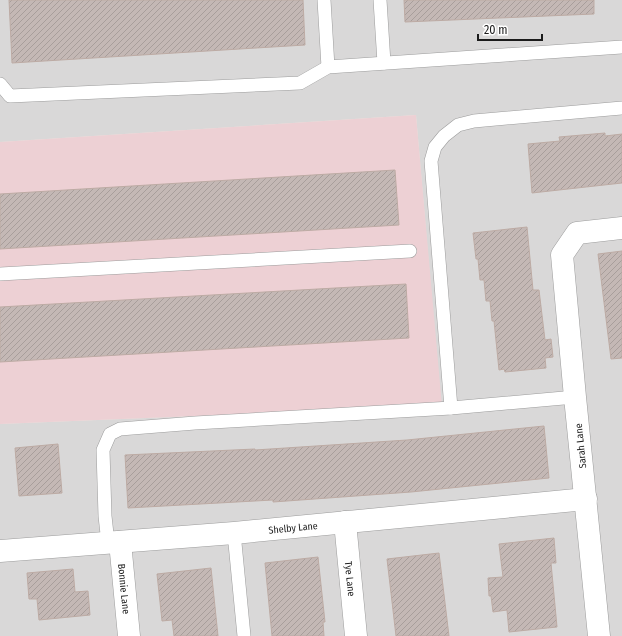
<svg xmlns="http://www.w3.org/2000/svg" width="622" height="636" viewBox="0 0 622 636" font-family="'Fira Sans Condensed',sans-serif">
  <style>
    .residential { fill: #d9d8d8 }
    .commercial { fill: #edd0d4 }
    .building { fill: url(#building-hatch); stroke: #bdaba4 }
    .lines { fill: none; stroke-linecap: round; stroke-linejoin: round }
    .lane-casing { stroke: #9c9c9c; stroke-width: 14 }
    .street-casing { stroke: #9c9c9c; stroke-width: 23 }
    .lane { stroke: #fff; stroke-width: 13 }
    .street { stroke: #fff; stroke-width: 22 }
    .labels { text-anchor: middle; stroke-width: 3; stroke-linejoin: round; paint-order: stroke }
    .street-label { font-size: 10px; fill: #1b1b1b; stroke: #fff }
  </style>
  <defs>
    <pattern id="building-hatch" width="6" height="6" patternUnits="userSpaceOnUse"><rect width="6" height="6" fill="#c4b8b5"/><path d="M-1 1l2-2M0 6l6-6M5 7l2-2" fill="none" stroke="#a89e9b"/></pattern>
  </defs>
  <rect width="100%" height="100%" fill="#ece7e1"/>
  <path class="residential" d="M 0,0 L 622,0 L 622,636 L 0,636 L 0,424 L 441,406 L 416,115 L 0,142 Z"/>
  <path class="commercial" d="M 416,115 L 442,406 L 0,424 L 0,142 Z"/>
  <g class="building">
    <path d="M 9,0 L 303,0 L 305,45 L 12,63 Z"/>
    <path d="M 404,0 L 594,0 L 594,14 L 405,22 Z"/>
    <path d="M 605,133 L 605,136 L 622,134 L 622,183 L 532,193 L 528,144 L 560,141 L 559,137 Z"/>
    <path d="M 395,170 L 399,225 L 0,249 L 0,194 Z"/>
    <path d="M 527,227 L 533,290 L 539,290 L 545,340 L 551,339 L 553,357 L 545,358 L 546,368 L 505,372 L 504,369 L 499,370 L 494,321 L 492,321 L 490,301 L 486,301 L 484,280 L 480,280 L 478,259 L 476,259 L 473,233 Z"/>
    <path d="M 622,251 L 622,358 L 611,359 L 598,254 Z"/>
    <path d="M 406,284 L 409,338 L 0,362 L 0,307 Z"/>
    <path d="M 544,426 L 549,478 L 411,492 L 273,502 L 273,500 L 128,508 L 125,455 L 255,449 L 255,450 L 407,440 Z"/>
    <path d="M 58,444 L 62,493 L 19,496 L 15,448 Z"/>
    <path d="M 554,538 L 556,563 L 551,563 L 557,627 L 509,632 L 507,610 L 493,612 L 491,596 L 489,596 L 488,578 L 503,577 L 499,544 Z"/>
    <path d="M 439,553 L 449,636 L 396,636 L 387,559 Z"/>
    <path d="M 318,557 L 325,622 L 323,622 L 324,636 L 272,636 L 265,563 Z"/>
    <path d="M 211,568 L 218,636 L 174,636 L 172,620 L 162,621 L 157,574 Z"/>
    <path d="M 73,569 L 75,592 L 88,591 L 90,615 L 39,620 L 37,599 L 29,599 L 27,573 Z"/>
  </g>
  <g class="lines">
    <defs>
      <g id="lane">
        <path d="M 324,0 L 328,67"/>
        <path d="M 380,0 L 384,63"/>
        <path d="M 0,84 L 10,96 L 300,83 L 328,67 L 622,47"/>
        <path d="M 0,274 L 410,251"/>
        <path d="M 575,397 L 451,408 L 431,161 L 435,147 L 444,136 L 458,125 L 474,121 L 622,108"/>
        <path d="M 234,533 L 244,636"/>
        <path d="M 108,543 L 105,516 L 103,450 L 110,434 L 120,429 L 195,423 L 451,408"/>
      </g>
      <g id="street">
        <path id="s1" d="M 345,522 L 356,636"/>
        <path id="s2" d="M 120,542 L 129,636"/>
        <path id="s3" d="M 0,551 L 234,533 L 586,499"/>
        <path d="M 599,636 L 575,397 L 562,255 L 577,233 L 622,228"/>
      </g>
    </defs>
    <use href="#lane" class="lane-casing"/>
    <use href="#street" class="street-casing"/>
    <use href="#lane" class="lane"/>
    <use href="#street" class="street"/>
  </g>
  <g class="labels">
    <g class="street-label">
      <text transform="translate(580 446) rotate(-96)" y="4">Sarah Lane</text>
      <text dy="4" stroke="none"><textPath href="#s3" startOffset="294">Shelby Lane</textPath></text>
      <text dy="4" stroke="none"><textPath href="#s1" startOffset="57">Tye Lane</textPath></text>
      <text dy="4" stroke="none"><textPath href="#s2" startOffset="47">Bonnie Lane</textPath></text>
    </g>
  </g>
  <path d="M478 34v6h64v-6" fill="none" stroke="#1b1b1b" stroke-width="2"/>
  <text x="484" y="34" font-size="12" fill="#1b1b1b" stroke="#ffffff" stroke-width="3" paint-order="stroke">20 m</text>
</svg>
